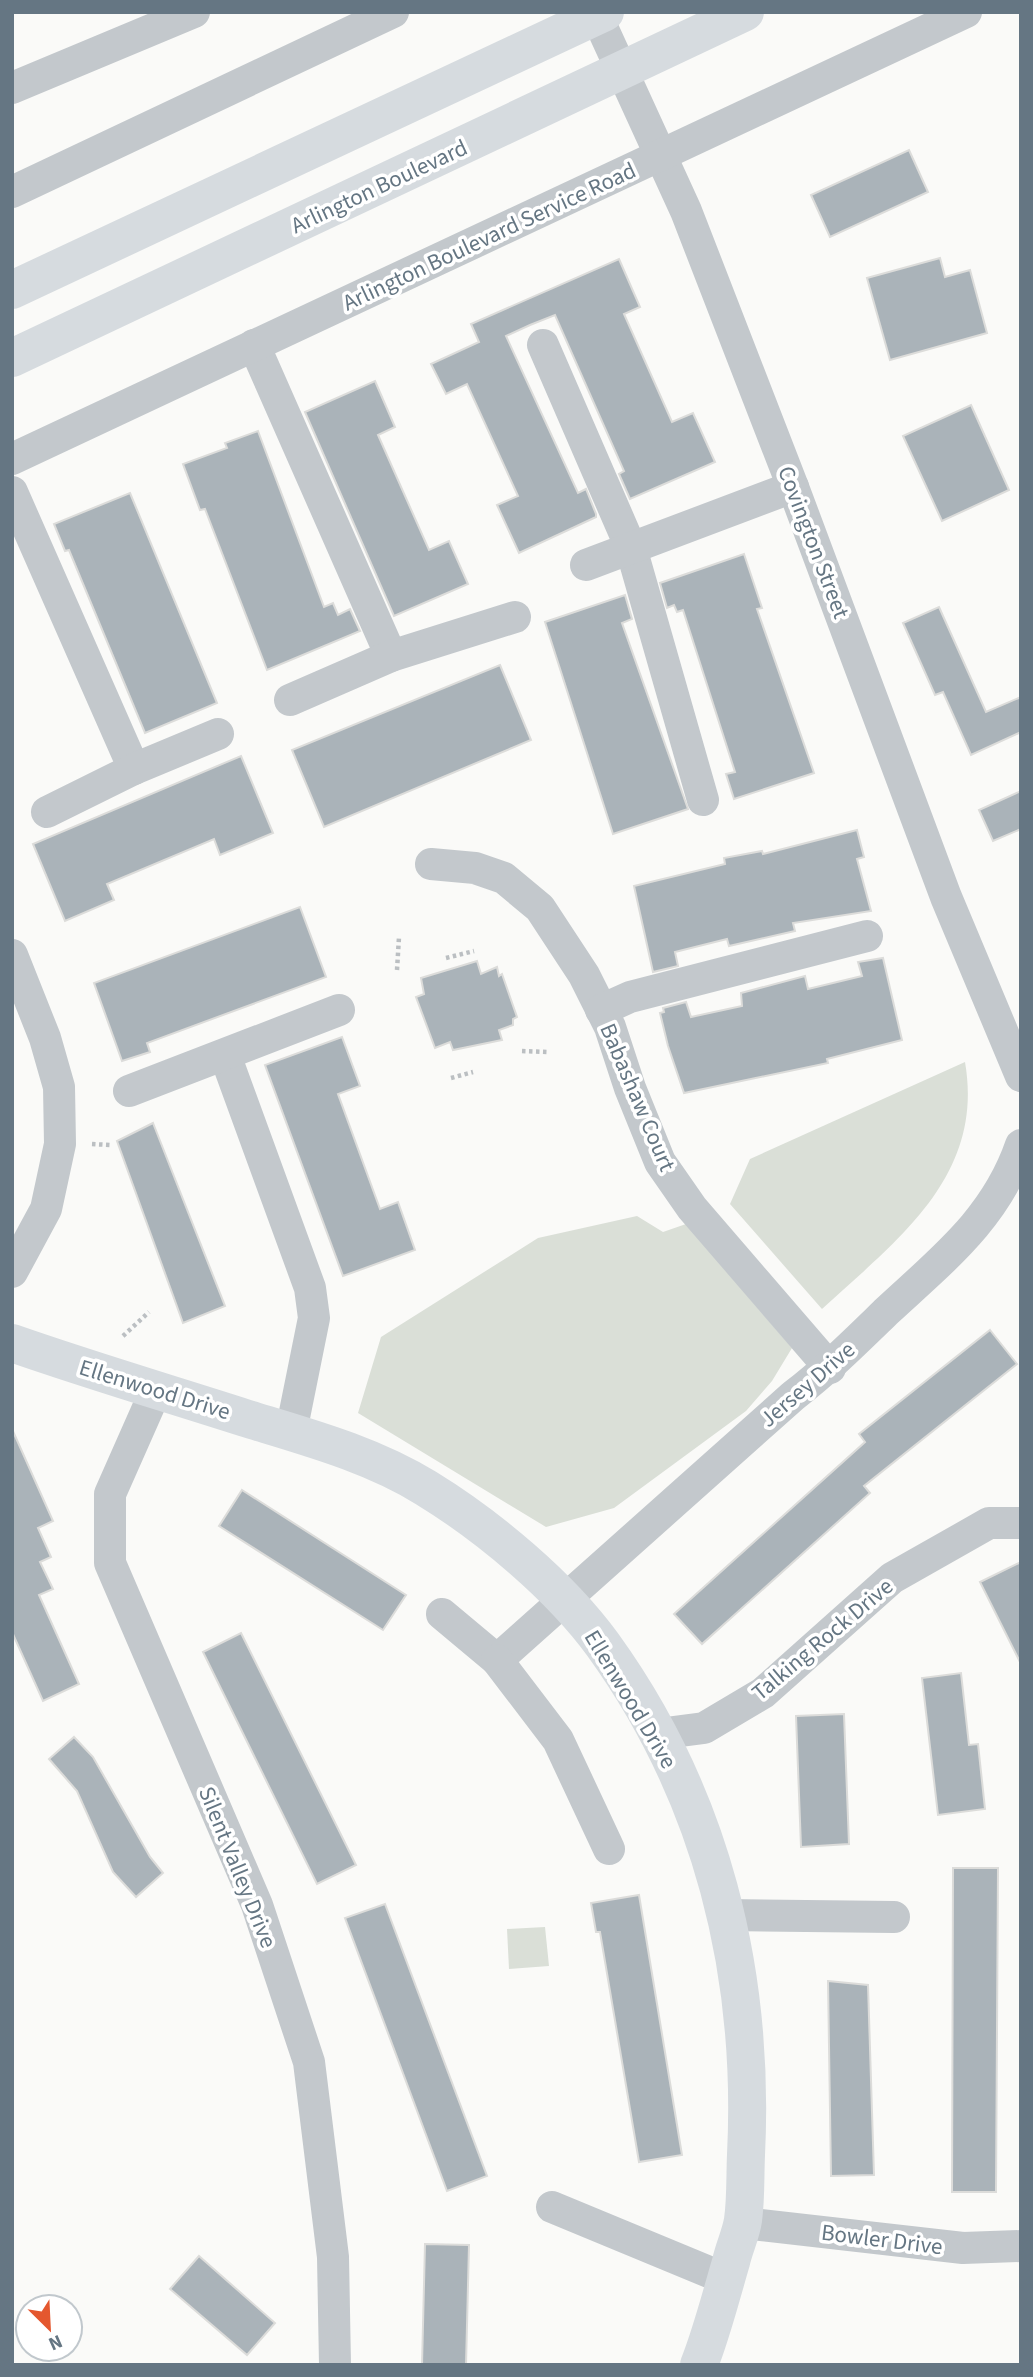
<svg xmlns="http://www.w3.org/2000/svg" width="1033" height="2377" viewBox="0 0 1033 2377" font-family="'Source Sans 3',sans-serif">
  <style>
    .green { fill: #dadfd7 }
    .building { fill: #aab3b9; stroke: #dcdcda; stroke-width: 2 }
    .lines { fill: none; stroke-linecap: round; stroke-linejoin: round }
    .path { stroke: #bbbfc2; stroke-width: 4.5; stroke-dasharray: 3.5 3.5; stroke-linecap: butt }
    .street { stroke: #c3c8cc; stroke-width: 32 }
    .secondary { stroke: #d6dbdf; stroke-width: 38 }
    .primary { stroke: #d6dbdf; stroke-width: 38 }
    .labels { text-anchor: middle; stroke-width: 7; stroke-linejoin: round; paint-order: stroke }
    .street-label { font-size: 23px; fill: #657683; stroke: #fff }
  </style>
  <rect width="100%" height="100%" fill="#fafaf8"/>
  <g class="green">
    <path d="M 965,1062 C 985,1177 896,1241 822,1309 L 730,1204 L 750,1159 Z"/>
    <path d="M 637,1216 L 663,1232 L 686,1224 L 792,1348 L 772,1381 L 746,1411 L 614,1508 L 546,1527 L 358,1413 L 381,1337 L 538,1238 Z"/>
    <path d="M 545,1927 L 549,1966 L 509,1969 L 507,1929 Z"/>
  </g>
  <g class="building">
    <path d="M 909,150 L 928,192 L 830,237 L 811,195 Z"/>
    <path d="M 940,258 L 945,277 L 970,270 L 987,333 L 890,360 L 867,278 Z"/>
    <path d="M 619,259 L 640,307 L 624,314 L 672,422 L 693,413 L 715,462 L 630,499 L 619,474 L 624,471 L 555,315 L 530,325 L 506,336 L 578,493 L 586,489 L 596,514 L 596,517 L 519,553 L 497,505 L 518,496 L 467,384 L 446,394 L 431,364 L 479,342 L 471,324 Z"/>
    <path d="M 375,381 L 395,427 L 378,435 L 429,550 L 449,541 L 468,584 L 394,616 L 305,412 Z"/>
    <path d="M 971,405 L 1009,490 L 942,521 L 903,436 Z"/>
    <path d="M 258,431 L 324,607 L 333,603 L 338,615 L 350,609 L 360,631 L 267,670 L 205,509 L 200,510 L 183,464 L 227,448 L 225,443 Z"/>
    <path d="M 130,493 L 217,703 L 145,733 L 69,550 L 65,551 L 54,524 Z"/>
    <path d="M 744,554 L 762,608 L 757,609 L 814,773 L 734,799 L 726,774 L 735,772 L 683,610 L 677,612 L 674,605 L 667,608 L 660,583 Z"/>
    <path d="M 625,595 L 632,619 L 622,623 L 688,809 L 613,834 L 545,622 Z"/>
    <path d="M 939,607 L 986,712 L 1021,697 L 1021,732 L 971,755 L 943,692 L 935,695 L 903,623 Z"/>
    <path d="M 500,665 L 531,740 L 324,827 L 292,750 Z"/>
    <path d="M 241,756 L 273,833 L 220,855 L 214,839 L 107,884 L 114,900 L 65,921 L 33,844 Z"/>
    <path d="M 1021,791 L 1021,829 L 993,841 L 979,810 Z"/>
    <path d="M 857,830 L 864,857 L 857,859 L 871,911 L 793,923 L 795,931 L 729,946 L 727,939 L 675,952 L 678,966 L 653,972 L 634,886 L 725,864 L 724,858 L 762,851 L 763,854 Z"/>
    <path d="M 300,907 L 326,977 L 147,1043 L 150,1052 L 122,1061 L 94,983 Z"/>
    <path d="M 883,958 L 902,1040 L 827,1059 L 828,1063 L 684,1093 L 668,1046 L 660,1013 L 664,1012 L 663,1008 L 686,1002 L 691,1017 L 742,1006 L 741,993 L 805,976 L 808,989 L 862,976 L 858,962 Z"/>
    <path d="M 477,961 L 481,974 L 497,967 L 499,976 L 502,974 L 517,1017 L 513,1019 L 513,1025 L 499,1030 L 502,1040 L 453,1050 L 450,1042 L 435,1048 L 416,997 L 424,994 L 421,978 Z"/>
    <path d="M 342,1037 L 360,1086 L 338,1094 L 380,1209 L 398,1202 L 415,1250 L 343,1276 L 265,1065 Z"/>
    <path d="M 153,1123 L 225,1306 L 183,1323 L 117,1141 Z"/>
    <path d="M 990,1330 L 1017,1364 L 864,1486 L 870,1493 L 702,1644 L 674,1614 L 865,1442 L 859,1434 Z"/>
    <path d="M 12,1429 L 53,1521 L 38,1528 L 51,1557 L 40,1562 L 53,1589 L 39,1595 L 79,1684 L 43,1701 L 12,1632 Z"/>
    <path d="M 242,1490 L 406,1595 L 383,1630 L 219,1526 Z"/>
    <path d="M 1021,1562 L 1021,1664 L 980,1582 Z"/>
    <path d="M 241,1633 L 356,1865 L 317,1884 L 203,1652 Z"/>
    <path d="M 961,1673 L 969,1745 L 978,1744 L 985,1809 L 938,1815 L 922,1678 Z"/>
    <path d="M 844,1714 L 849,1844 L 801,1847 L 796,1716 Z"/>
    <path d="M 74,1737 L 93,1757 L 150,1857 L 163,1873 L 136,1897 L 113,1872 L 77,1791 L 49,1759 Z"/>
    <path d="M 953,1868 L 998,1868 L 996,2192 L 952,2192 Z"/>
    <path d="M 639,1895 L 682,2155 L 639,2162 L 600,1932 L 596,1932 L 591,1903 Z"/>
    <path d="M 385,1904 L 487,2176 L 447,2191 L 345,1918 Z"/>
    <path d="M 828,1981 L 868,1985 L 874,2175 L 831,2176 Z"/>
    <path d="M 425,2244 L 469,2245 L 466,2365 L 422,2365 Z"/>
    <path d="M 199,2256 L 275,2323 L 247,2355 L 170,2289 Z"/>
  </g>
  <g class="lines">
    <g class="path">
      <path d="M 446,958 L 474,951"/>
      <path d="M 397,970 L 399,937"/>
      <path d="M 522,1051 L 547,1052"/>
      <path d="M 451,1078 L 473,1072"/>
      <path d="M 92,1144 L 110,1145"/>
      <path d="M 123,1336 L 149,1312"/>
    </g>
    <g class="street">
      <path d="M 595,12 L 686,211 L 793,487 L 946,897 L 1021,1076"/>
      <path d="M 12,88 L 194,12"/>
      <path d="M 12,192 L 393,12"/>
      <path d="M 254,345 L 391,656"/>
      <path d="M 543,345 L 631,548 L 703,800"/>
      <path d="M 12,459 L 966,12"/>
      <path d="M 12,492 L 134,769"/>
      <path d="M 586,565 L 793,487"/>
      <path d="M 290,700 L 391,656 L 515,617"/>
      <path d="M 47,812 L 134,769 L 218,734"/>
      <path d="M 431,864 L 475,868 L 504,878 L 540,908 L 584,975 L 610,1027 L 630,1088 L 660,1162 L 692,1208 L 830,1368"/>
      <path d="M 12,955 L 45,1038 L 59,1087 L 60,1144 L 46,1209 L 12,1272"/>
      <path d="M 601,1010 L 630,997 L 867,936"/>
      <path d="M 225,1055 L 310,1288 L 314,1318 L 291,1432"/>
      <path d="M 129,1091 L 339,1010"/>
      <path d="M 156,1390 L 110,1494 L 110,1563 L 257,1905 L 309,2062 L 333,2257 L 335,2365"/>
      <path d="M 442,1614 L 497,1660 L 793,1396 C 827,1370 857,1340 888,1310 C 943,1259 996,1218 1021,1145"/>
      <path d="M 497,1660 L 558,1740 L 609,1849"/>
      <path d="M 658,1734 L 704,1728 L 763,1693 L 892,1578 L 989,1523 L 1021,1523"/>
      <path d="M 726,1915 L 894,1917"/>
      <path d="M 552,2207 L 726,2279"/>
      <path d="M 743,2223 L 963,2248 L 1021,2246"/>
    </g>
    <path class="secondary" d="M 12,1343 C 89,1370 167,1393 245,1418 C 307,1437 371,1454 426,1488 C 488,1526 560,1586 603,1645 C 712,1796 755,1972 746,2155 C 745,2177 746,2199 743,2220 C 741,2234 734,2248 731,2262 C 721,2296 712,2332 699,2365"/>
    <g class="primary">
      <path d="M 12,290 L 605,12"/>
      <path d="M 12,358 L 745,12"/>
    </g>
  </g>
  <g class="labels">
    <g class="street-label">
      <text transform="translate(379 186) rotate(-25)" y="8">Arlington Boulevard</text>
      <text transform="translate(489 236) rotate(-25)" y="8">Arlington Boulevard Service Road</text>
      <text transform="translate(814 542) rotate(69)" y="8">Covington Street</text>
      <text transform="translate(638 1097) rotate(67)" y="8">Babashaw Court</text>
      <text transform="translate(807 1384) rotate(-41)" y="8">Jersey Drive</text>
      <text transform="translate(155 1389) rotate(17)" y="8">Ellenwood Drive</text>
      <text transform="translate(822 1639) rotate(-40)" y="8">Talking Rock Drive</text>
      <text transform="translate(631 1699) rotate(59)" y="8">Ellenwood Drive</text>
      <text transform="translate(238 1867) rotate(68)" y="8">Silent Valley Drive</text>
      <text transform="translate(882 2239) rotate(7)" y="8">Bowler Drive</text>
    </g>
  </g>
  <rect width="1033" height="2377" fill="none" stroke="#657683" stroke-width="28"/>
  <g transform="translate(49 2328) rotate(156)"><circle r="33" fill="#ffffff" stroke="#c1c8cd" stroke-width="2"/>
  <path d="M0-5L12 26L0 18L-12 26Z" fill="#e4572e"/>
  <text y="-10" font-size="19" font-weight="bold" text-anchor="middle" fill="#657683">N</text>
  </g>
</svg>
